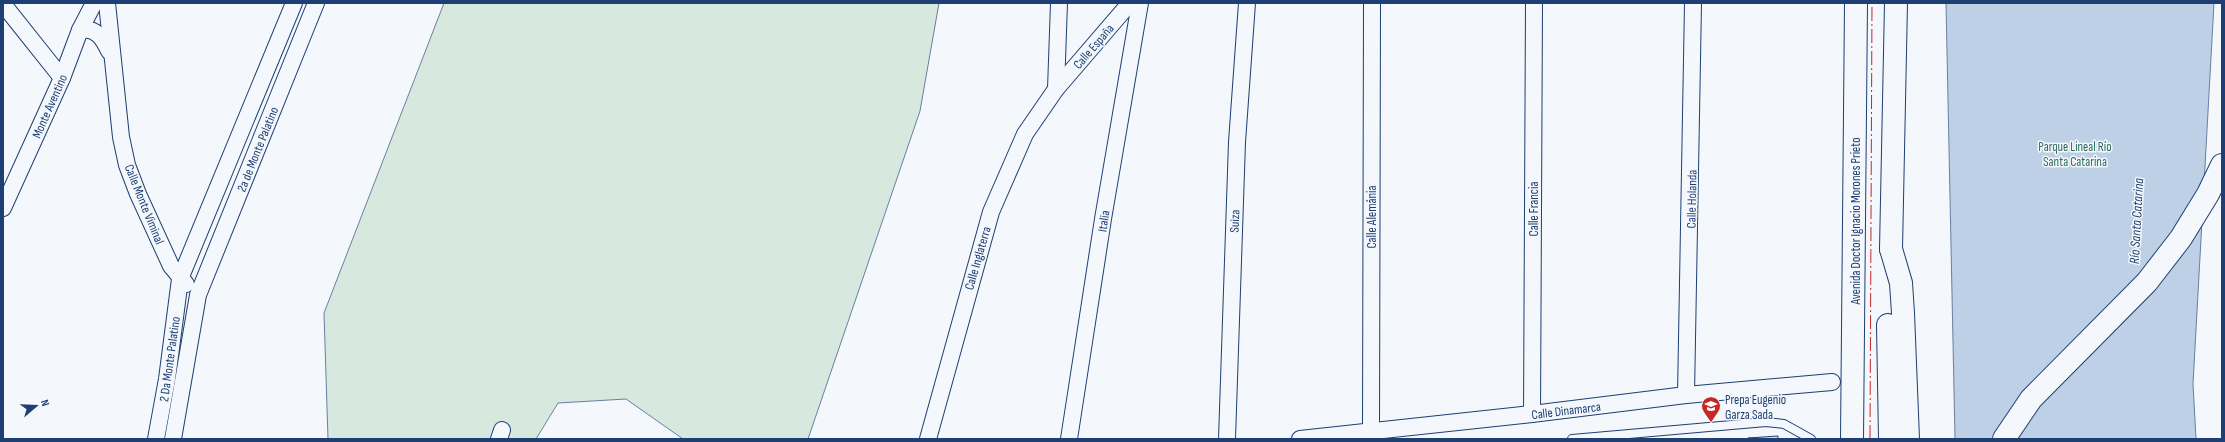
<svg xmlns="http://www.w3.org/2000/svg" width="2225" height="442" viewBox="0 0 2225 442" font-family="'Sofia Sans Condensed',sans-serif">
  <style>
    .green { fill: #d7e8df; stroke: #687fa3 }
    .water { fill: #bed0e5; stroke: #687fa3 }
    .building { fill: #d5e0f0; stroke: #1d3f73 }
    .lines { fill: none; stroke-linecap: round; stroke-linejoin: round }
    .lane-casing { stroke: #1d3f73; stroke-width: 10 }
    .street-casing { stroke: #1d3f73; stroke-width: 18 }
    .primary-casing { stroke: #1d3f73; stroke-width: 24 }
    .highway-casing { stroke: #1d3f73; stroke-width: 24 }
    .lane { stroke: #f4f7fb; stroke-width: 8 }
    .street { stroke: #f4f7fb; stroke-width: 16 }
    .primary { stroke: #f4f7fb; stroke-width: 22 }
    .highway { stroke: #f4f7fb; stroke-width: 22 }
    .power { stroke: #c62828; stroke-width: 1; stroke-dasharray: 14 3 2 3; stroke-linecap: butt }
    .labels { text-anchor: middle; stroke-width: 3; stroke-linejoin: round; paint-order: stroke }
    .street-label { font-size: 13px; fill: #1d3f73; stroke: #f4f7fb }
    .park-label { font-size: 13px; fill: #2c6c60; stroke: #f4f7fb }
    .poi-label { font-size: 13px; fill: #1d3f73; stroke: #f4f7fb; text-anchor: start }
    .water-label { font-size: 14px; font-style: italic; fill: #1d3f73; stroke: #f4f7fb }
  </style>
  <rect width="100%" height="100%" fill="#f4f7fb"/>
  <path class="green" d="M 444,3 L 939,3 L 920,111 L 808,439 L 683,439 L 626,399 L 558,403 L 536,439 L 328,439 L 324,313 Z"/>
  <path class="water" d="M 1946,3 L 2214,3 L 2193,384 L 2196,439 L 1955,439 Z"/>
  <path class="building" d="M 1778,436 L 1778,439 L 1748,438 Z"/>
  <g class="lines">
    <defs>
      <path id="lane" d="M 1572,439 L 1766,422 L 1784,424 L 1811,439"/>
      <g id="street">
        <path d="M 107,3 L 121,137 L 127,165 L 138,194 L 171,266 L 186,284"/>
        <path d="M 3,4 L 62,78"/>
        <path d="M 80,30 C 96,27 103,38 109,51"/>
        <path d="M 1056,89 L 1059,3"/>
        <path d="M 3,208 L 62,78 L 80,30 L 94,3"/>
        <path d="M 1686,395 L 1693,3"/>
        <path d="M 1532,414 L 1534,3"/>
        <path d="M 1371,431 L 1372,3"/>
        <path d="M 156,439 L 167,379 L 180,279 L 294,3"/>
        <path d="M 173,439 L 198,295 L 316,3"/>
        <path d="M 499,439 L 502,430"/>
        <path d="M 928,439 L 991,212 L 1025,134 L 1056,89 L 1130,3"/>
        <path d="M 1069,439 L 1103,219 L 1140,3"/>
        <path d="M 1227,439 L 1237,142 L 1247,3"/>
        <path d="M 1300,439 L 1532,414 L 1686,395 L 1832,382"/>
      </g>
      <g id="primary">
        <path d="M 1891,249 L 1896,3"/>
        <path d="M 1852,439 L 1856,3"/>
      </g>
      <g id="highway">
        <path d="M 1891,249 L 1901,283 L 1903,313 L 1908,439"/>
        <path d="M 1888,325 L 1890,439"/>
        <path d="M 2004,439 L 2031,399 L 2147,282 L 2181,238 L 2208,194 L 2222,165"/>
      </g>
    </defs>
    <use href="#lane" class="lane-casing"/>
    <use href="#street" class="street-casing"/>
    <use href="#primary" class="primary-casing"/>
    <use href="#highway" class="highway-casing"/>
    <use href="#lane" class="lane"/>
    <use href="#street" class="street"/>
    <use href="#primary" class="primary"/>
    <use href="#highway" class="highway"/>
    <path class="power" d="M 1870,439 L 1872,3"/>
  </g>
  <defs>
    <symbol id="university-pin" viewBox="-11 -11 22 30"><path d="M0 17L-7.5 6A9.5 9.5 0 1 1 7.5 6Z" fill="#c62828" stroke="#f4f7fb"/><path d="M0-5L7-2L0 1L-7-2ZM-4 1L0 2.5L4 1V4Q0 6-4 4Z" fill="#fff"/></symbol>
  </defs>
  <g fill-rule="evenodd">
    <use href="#university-pin" x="1700" y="395" width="22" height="30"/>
  </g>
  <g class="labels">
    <g class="street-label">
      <text transform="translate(1093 46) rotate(-49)" y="5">Calle España</text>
      <text transform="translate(49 106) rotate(-66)" y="5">Monte Aventino</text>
      <text transform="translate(257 149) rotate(-68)" y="5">2a de Monte Palatino</text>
      <text transform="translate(1691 199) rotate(-89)" y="5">Calle Holanda</text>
      <text transform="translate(145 204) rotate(68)" y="5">Calle Monte Viminal</text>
      <text transform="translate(1533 209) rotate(-90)" y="5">Calle Francia</text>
      <text transform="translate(1371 217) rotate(-90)" y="5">Calle Alemánia</text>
      <text transform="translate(1103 221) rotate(-81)" y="5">Italia</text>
      <text transform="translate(1234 221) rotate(-88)" y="5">Suiza</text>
      <text transform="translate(1855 221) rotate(-90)" y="5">Avenida Doctor Ignacio Morones Prieto</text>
      <text transform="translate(977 258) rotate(-74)" y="5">Calle Inglaterra</text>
      <text transform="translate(169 359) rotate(-82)" y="5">2 Da Monte Palatino</text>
      <text transform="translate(1566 410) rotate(-7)" y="5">Calle Dinamarca</text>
    </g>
    <g class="park-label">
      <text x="2075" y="151">Parque Lineal Río<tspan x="2075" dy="15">Santa Catarina</tspan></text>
    </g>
    <g class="poi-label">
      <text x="1725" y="404">Prepa Eugenio<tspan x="1725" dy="15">Garza Sada</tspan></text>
    </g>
    <g class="water-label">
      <text transform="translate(2136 221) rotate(-87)" y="5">Río Santa Catarina</text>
    </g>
  </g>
  <rect width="2225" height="442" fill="none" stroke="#1d3f73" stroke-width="8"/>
  <g transform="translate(36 406) rotate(71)" stroke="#f4f7fb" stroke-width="3" paint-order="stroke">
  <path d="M0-3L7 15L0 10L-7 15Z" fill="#1d3f73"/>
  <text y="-6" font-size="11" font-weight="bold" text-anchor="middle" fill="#1d3f73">N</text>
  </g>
</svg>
